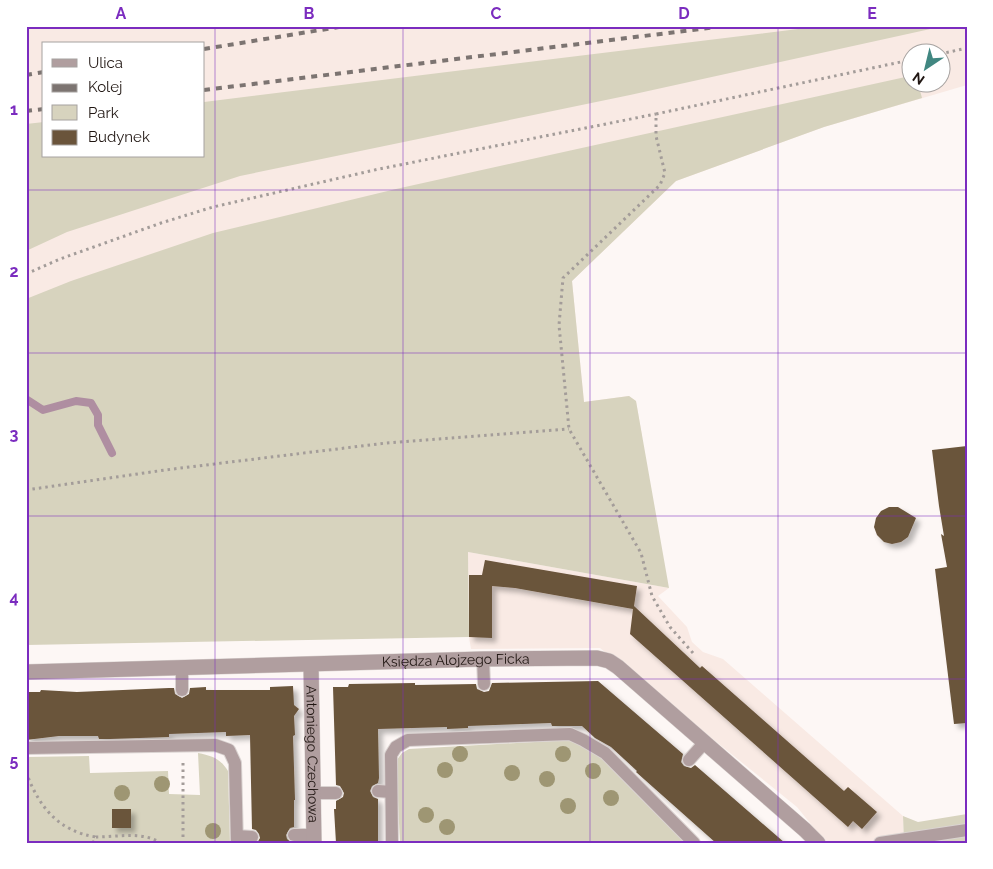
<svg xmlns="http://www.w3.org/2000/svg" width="993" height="869" viewBox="0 0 993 869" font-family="Raleway,sans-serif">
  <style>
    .built { fill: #f9eae4; fill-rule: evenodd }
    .green { fill: #d7d3be }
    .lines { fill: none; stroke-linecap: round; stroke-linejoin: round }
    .stream { stroke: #af8ea1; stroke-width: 8 }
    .building { fill: #6a543b; filter: url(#shadow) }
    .lane-casing { stroke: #dad3d1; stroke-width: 14 }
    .street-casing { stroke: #dad3d1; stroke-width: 16 }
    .path { stroke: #a39c99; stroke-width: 3; stroke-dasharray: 2.5 4; stroke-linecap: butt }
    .lane { stroke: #b09e9f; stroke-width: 12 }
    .street { stroke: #b09e9f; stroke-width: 15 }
    .rail { stroke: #7c7471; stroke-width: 4; stroke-dasharray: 6 6; stroke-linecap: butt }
    .tree { fill: #9e9673 }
    .grid { fill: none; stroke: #7b2cbf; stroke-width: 1; stroke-opacity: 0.55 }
    .labels { text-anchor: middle; stroke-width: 5; stroke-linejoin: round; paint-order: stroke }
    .street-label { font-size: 14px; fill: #201612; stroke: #fff }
    .neatline { fill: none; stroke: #7b2cbf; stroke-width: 2 }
    .grid-label { font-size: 16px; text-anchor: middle; font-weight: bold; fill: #7b2cbf }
  </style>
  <defs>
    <filter id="shadow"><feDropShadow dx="4.5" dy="4.5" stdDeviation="2.5" flood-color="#0004"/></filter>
  </defs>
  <rect width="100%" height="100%" fill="#fdf7f5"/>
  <g class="built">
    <path d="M 26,26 L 967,26 L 967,85 L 824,127 L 676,181 L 572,281 L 584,402 L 629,396 L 636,401 L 642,436 L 26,537 L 26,223 L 204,156 L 204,44 L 44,44 L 44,138 L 26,140 ZM 910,52 L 940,52 L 940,82 L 910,82 Z"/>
    <path d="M 468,552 L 669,588 L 658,596 L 687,627 L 692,642 L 703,652 L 723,659 L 903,816 L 904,843 L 826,843 L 797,807 L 600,648 L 471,649 L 469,637 Z"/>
  </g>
  <g class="green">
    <path d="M 822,26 L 944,26 L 630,95 L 240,176 L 67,232 L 26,251 L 26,124 L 44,122 L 44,156 L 204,156 L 204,102 Z"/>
    <path d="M 910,76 L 910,82 L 918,83 L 922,98 L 824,127 L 676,181 L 572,281 L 584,402 L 629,396 L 636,401 L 669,588 L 468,552 L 469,637 L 26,645 L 26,299 L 71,281 L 213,233 L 396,189 L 686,125 Z"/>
    <path d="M 570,740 L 595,752 L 685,843 L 400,843 L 396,761 L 402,753 L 409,749 Z"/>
    <path d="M 198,753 C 212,756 220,758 228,771 L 230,843 L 26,843 L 26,757 L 89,756 L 90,773 L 168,771 L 169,794 L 200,795 Z"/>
    <path d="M 967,814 L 967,843 L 904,843 L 903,816 L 918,822 Z"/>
  </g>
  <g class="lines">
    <path class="stream" d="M 26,399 L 43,410 L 76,401 L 91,403 L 98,415 L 98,425 L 112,453"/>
  </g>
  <g class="building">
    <path d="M 967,446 L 967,723 L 954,724 L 935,569 L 947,567 L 941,534 L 944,536 L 939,506 L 932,450 Z"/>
    <path d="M 889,507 L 898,507 L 916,518 L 908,537 L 901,542 L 892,544 L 884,542 L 877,535 L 874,527 L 876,518 L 881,511 Z"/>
    <path d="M 485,560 L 637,586 L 634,606 L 700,668 L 702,666 L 844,791 L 848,787 L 877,812 L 862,829 L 853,821 L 848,827 L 630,634 L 633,609 L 515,588 L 492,586 L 492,638 L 469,637 L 469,575 L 482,575 Z"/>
    <path d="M 598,681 L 683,754 L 681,762 L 684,766 L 691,768 L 695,765 L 785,843 L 716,843 L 636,772 L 637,771 L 611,747 L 595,738 L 582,726 L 552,726 L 551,723 L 468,726 L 468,728 L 447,729 L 447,727 L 378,729 L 379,778 L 378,783 L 372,786 L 370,791 L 373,797 L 378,799 L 378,843 L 336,843 L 334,809 L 336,809 L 336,801 L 343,797 L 344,793 L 340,786 L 336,785 L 333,687 L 348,687 L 349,684 L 415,683 L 415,685 L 476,684 L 477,689 L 484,692 L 489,691 L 492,683 Z"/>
    <path d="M 293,686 L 294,705 L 299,709 L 294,716 L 295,735 L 293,736 L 295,800 L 294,800 L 294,827 L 290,828 L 286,835 L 287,839 L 292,843 L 257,843 L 260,838 L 259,834 L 256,830 L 252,829 L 250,735 L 226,736 L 226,732 L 169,734 L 169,737 L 110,739 L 99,739 L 98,736 L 59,736 L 26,740 L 26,692 L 40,692 L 41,690 L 77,692 L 169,688 L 174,688 L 175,694 L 182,698 L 189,694 L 190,688 L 206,687 L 206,690 L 270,690 L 270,687 Z"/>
    <rect x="112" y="809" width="19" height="19"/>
  </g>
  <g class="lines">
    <defs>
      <g id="lane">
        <path d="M 483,659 L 484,684"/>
        <path d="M 182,690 L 182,668"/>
        <path d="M 26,748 L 215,745 L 229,750 L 235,763 L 237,843"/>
        <path d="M 689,760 L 705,742"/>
        <path d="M 378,791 L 391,792"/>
        <path d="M 313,793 L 336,793"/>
        <path d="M 294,835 L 314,835"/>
        <path d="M 237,836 L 252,837"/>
        <path d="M 392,843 L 391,755 L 396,747 L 408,740 L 570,734 L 583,740 L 605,753 L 694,843"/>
        <path d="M 880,843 L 967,830"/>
      </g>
      <g id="street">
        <path id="s1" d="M 311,665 L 314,843"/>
        <path id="s2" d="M 26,672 L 483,659 L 597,658 L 609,661 L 618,667 L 805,830 L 818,843"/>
      </g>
    </defs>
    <use href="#lane" class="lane-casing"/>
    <use href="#street" class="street-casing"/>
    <g class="path">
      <path d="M 940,54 L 967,48"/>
      <path d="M 26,274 L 60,259 L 161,223 L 213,207 L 379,169 L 656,114"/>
      <path d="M 26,490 L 165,470 L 386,443 L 569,429"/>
      <path d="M 693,653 L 670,627 L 652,596 L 641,553 L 569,429 L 559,325 L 563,278 L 660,185 L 665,173 L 656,136 L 656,114 L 910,60"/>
      <path d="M 183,763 L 183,843"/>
      <path d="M 26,772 C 39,807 58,831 96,837"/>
      <path d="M 93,843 L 96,837 C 118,837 142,831 161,843"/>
    </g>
    <use href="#lane" class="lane"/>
    <use href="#street" class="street"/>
    <g class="rail">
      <path d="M 204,49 L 345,26"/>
      <path d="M 26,75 L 44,72"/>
      <path d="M 204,90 L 725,26"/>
      <path d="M 26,111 L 44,109"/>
    </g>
  </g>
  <g class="tree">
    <circle cx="460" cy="754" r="8"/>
    <circle cx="563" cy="754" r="8"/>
    <circle cx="445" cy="770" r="8"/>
    <circle cx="593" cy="771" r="8"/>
    <circle cx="512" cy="773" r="8"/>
    <circle cx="547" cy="779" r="8"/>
    <circle cx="162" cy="784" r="8"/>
    <circle cx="122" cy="793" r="8"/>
    <circle cx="611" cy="798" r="8"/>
    <circle cx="568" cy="806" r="8"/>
    <circle cx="426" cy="815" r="8"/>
    <circle cx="447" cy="827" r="8"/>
    <circle cx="213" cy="831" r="8"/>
  </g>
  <path class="grid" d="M 215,26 L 215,843M 403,26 L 403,843M 590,26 L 590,843M 778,26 L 778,843M 26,190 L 967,190M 26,353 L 967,353M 26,516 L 967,516M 26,679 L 967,679"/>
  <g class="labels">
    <g class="street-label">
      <text dy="5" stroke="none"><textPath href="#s2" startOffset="430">Księdza Alojzego Ficka</textPath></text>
      <text dy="5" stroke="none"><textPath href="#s1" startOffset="89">Antoniego Czechowa</textPath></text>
    </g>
  </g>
  <rect width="993" height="869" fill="none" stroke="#ffffff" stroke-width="55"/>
  <rect x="42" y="42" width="162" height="115" fill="#ffffff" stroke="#a6a2a0"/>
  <rect x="52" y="59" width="25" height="8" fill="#b09e9f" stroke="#a6a2a0"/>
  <text x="88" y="68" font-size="15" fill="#201612">Ulica</text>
  <rect x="52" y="84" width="25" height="8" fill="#7c7471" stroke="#a6a2a0"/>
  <text x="88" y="92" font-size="15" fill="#201612">Kolej</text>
  <rect x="52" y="105" width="25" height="15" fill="#d7d3be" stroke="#a6a2a0"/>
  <text x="88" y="118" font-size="15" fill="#201612">Park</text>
  <rect x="52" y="130" width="25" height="15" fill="#6a543b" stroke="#a6a2a0"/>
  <text x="88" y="142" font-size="15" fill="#201612">Budynek</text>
  <g transform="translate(926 68) rotate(215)"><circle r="24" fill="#ffffff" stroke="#a6a2a0"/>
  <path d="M0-4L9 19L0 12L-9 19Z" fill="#418781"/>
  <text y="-8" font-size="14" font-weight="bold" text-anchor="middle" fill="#201612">N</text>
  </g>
  <rect x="28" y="28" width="938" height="814" class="neatline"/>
  <g class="grid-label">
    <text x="121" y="19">A</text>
    <text x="309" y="19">B</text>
    <text x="496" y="19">C</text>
    <text x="684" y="19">D</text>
    <text x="872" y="19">E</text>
    <text x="14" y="115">1</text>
    <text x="14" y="277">2</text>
    <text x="14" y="440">3</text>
    <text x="14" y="603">4</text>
    <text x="14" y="766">5</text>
  </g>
</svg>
